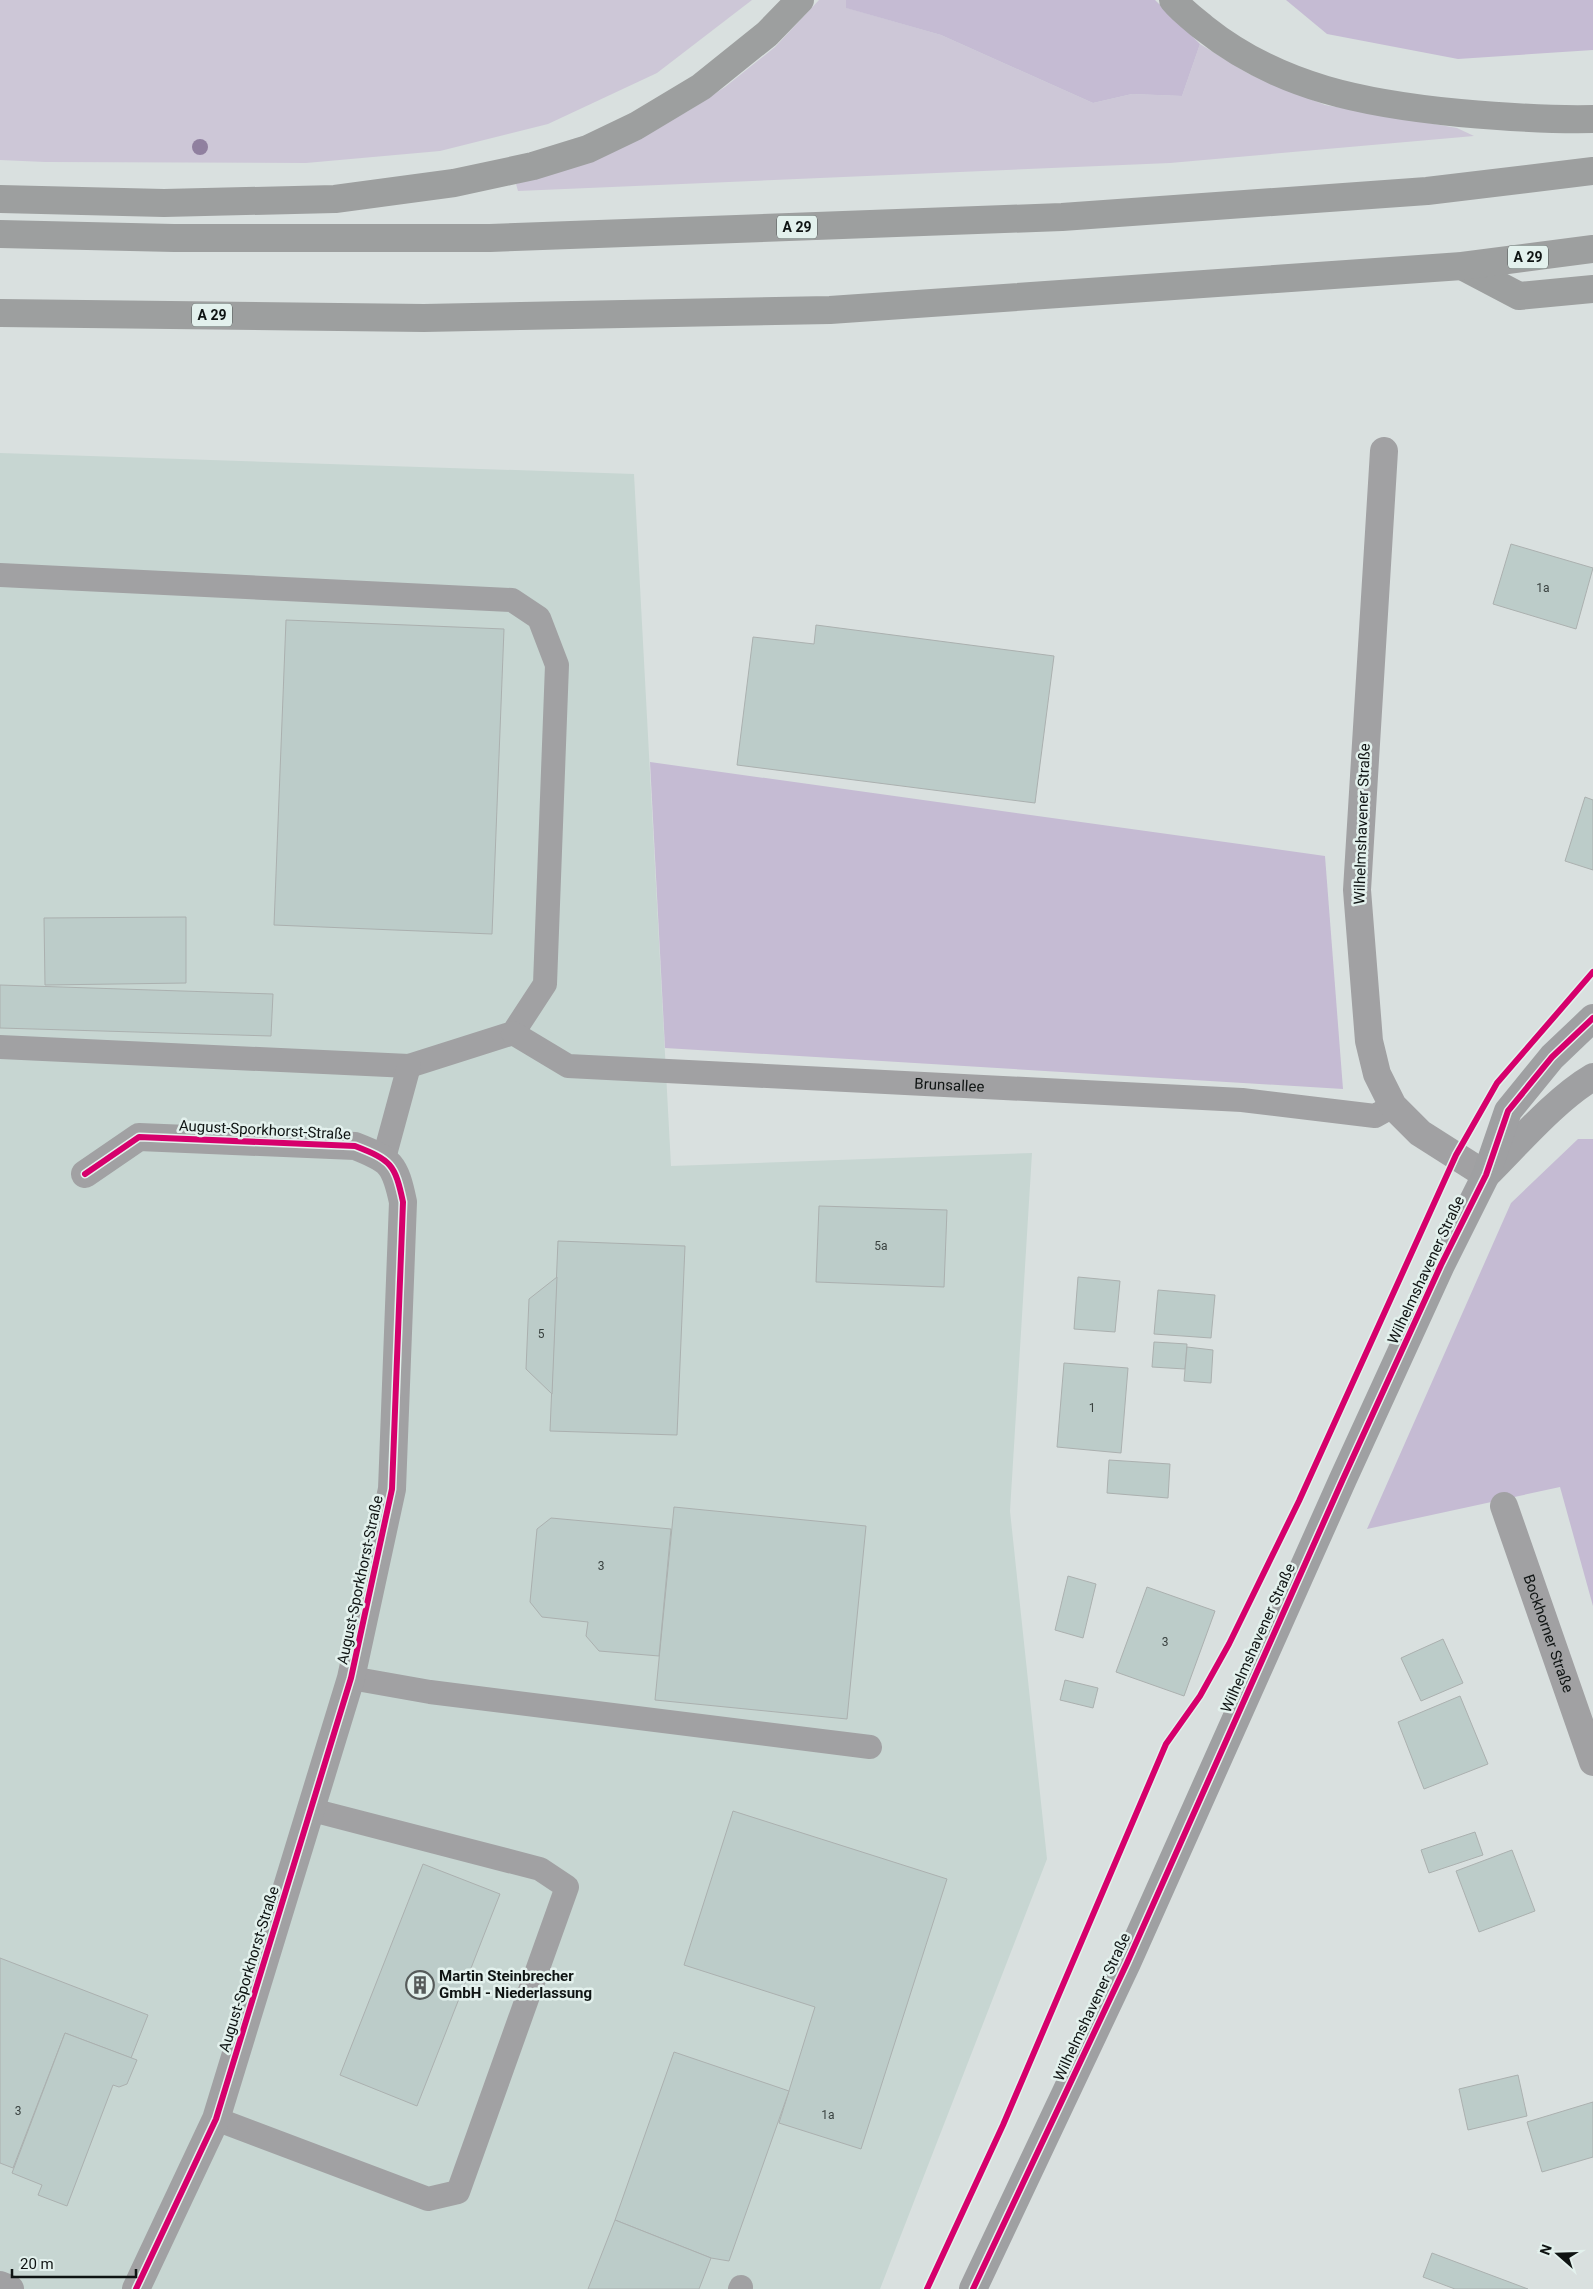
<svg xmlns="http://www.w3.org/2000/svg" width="1593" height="2289" viewBox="0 0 1593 2289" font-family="Roboto,sans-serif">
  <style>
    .built { fill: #c7d6d2 }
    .green { fill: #cdc7d7 }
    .forest { fill: #c5bbd3 }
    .building { fill: #bcccc9; stroke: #abb0af }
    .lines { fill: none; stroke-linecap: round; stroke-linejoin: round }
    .lane { stroke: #a1a1a3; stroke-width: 24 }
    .street { stroke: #a1a1a3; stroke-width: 28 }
    .secondary { stroke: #9fa0a2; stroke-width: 28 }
    .highway { stroke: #9d9f9f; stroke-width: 28 }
    .cycleway-casing { stroke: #e3f1ed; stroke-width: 9 }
    .cycleway { stroke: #d6006c; stroke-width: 6 }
    .tree { fill: #90809f }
    .labels { text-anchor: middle; stroke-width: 5; stroke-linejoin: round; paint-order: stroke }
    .number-label { font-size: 12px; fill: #3a4240 }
    .shield { fill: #e3f1ed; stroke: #4f5654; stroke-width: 1 }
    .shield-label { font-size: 14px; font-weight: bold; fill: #0f1413 }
    .street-label { font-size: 15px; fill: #0f1413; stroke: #e3f1ed }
    .poi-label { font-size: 15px; font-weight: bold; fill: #0f1413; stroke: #e3f1ed; text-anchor: start }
  </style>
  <rect width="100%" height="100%" fill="#d9e0df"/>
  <path class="built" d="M 0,453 L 634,474 L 671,1166 L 1032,1153 L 1010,1511 L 1047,1859 L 880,2289 L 0,2289 Z"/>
  <g class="green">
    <path d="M 0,0 L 752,0 L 657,73 L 548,124 L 440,151 L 306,163 L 45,162 L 0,160 Z"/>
    <path d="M 819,0 L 846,0 L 847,8 L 941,35 L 1093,103 L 1132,94 L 1182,96 L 1200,44 L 1249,74 L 1325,105 L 1457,128 L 1474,136 L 1170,163 L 518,191 L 516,184 L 571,167 L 688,111 L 725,87 L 775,47 Z"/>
  </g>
  <g class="forest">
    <path d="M 846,0 L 1155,0 L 1200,44 L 1182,96 L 1132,94 L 1093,103 L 941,35 L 846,8 Z"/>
    <path d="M 1286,0 L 1593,0 L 1593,50 L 1458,59 L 1327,34 Z"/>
    <path d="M 650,762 L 1325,856 L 1343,1089 L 665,1048 Z"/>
    <path d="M 1578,1139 L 1593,1139 L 1593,1606 L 1560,1487 L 1367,1529 L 1511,1203 Z"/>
  </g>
  <g class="building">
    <path d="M 1511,544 L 1593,568 L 1576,629 L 1493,604 Z"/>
    <path d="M 286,620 L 504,629 L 492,934 L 274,925 Z"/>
    <path d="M 816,625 L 1054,656 L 1035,803 L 737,765 L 753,637 L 814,644 Z"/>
    <path d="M 1585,797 L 1593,800 L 1593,870 L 1565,861 Z"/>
    <path d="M 186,917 L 186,983 L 45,985 L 44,918 Z"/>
    <path d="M 0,985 L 273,994 L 271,1036 L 0,1028 Z"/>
    <path d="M 819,1206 L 947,1210 L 944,1287 L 816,1282 Z"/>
    <path d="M 558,1241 L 685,1246 L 677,1435 L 550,1431 Z"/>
    <path d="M 557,1277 L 552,1394 L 526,1369 L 529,1299 Z"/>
    <path d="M 1078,1277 L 1120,1281 L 1115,1332 L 1074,1329 Z"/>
    <path d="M 1158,1290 L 1215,1295 L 1211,1338 L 1154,1334 Z"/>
    <path d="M 1154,1342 L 1187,1344 L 1185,1369 L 1152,1367 Z"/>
    <path d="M 1187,1347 L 1213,1350 L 1211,1383 L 1184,1381 Z"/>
    <path d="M 1064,1363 L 1128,1368 L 1121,1453 L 1057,1447 Z"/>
    <path d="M 1109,1460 L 1170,1464 L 1168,1498 L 1107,1493 Z"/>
    <path d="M 674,1507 L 866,1526 L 847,1719 L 655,1700 Z"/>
    <path d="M 551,1518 L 671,1529 L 659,1656 L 599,1651 L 586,1636 L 588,1622 L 542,1617 L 530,1602 L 537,1529 Z"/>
    <path d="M 1068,1576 L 1096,1584 L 1083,1638 L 1055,1630 Z"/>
    <path d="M 1147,1587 L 1215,1611 L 1184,1696 L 1116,1672 Z"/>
    <path d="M 1443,1639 L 1463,1683 L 1421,1701 L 1401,1658 Z"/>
    <path d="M 1065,1680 L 1098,1688 L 1093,1708 L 1060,1700 Z"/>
    <path d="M 1460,1696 L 1488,1764 L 1424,1789 L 1398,1722 Z"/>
    <path d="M 733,1811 L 947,1879 L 861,2149 L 779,2123 L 815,2007 L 684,1965 Z"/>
    <path d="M 1475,1832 L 1483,1855 L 1429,1873 L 1421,1850 Z"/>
    <path d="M 1512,1850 L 1535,1911 L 1479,1932 L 1456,1871 Z"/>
    <path d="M 423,1864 L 500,1894 L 417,2106 L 340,2075 Z"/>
    <path d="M 0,1958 L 148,2015 L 131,2058 L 65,2033 L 13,2168 L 0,2163 Z"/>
    <path d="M 65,2033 L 137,2060 L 127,2084 L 119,2087 L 113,2085 L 67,2206 L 38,2195 L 42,2185 L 12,2173 Z"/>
    <path d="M 674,2052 L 789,2091 L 729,2261 L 711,2258 L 615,2220 Z"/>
    <path d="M 1518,2075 L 1527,2116 L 1468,2130 L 1459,2089 Z"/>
    <path d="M 1593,2102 L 1593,2157 L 1542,2172 L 1527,2122 Z"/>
    <path d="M 615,2220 L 711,2258 L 699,2289 L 588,2289 Z"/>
    <path d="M 1432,2253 L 1528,2289 L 1455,2289 L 1423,2277 Z"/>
  </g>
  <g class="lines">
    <g class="lane">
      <path d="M 0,575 L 512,600 L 539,618 L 557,665 L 545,984 L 513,1033 L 409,1066 L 0,1047"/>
      <path id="s1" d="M 513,1033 L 568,1066 L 1242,1100 L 1375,1116 L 1393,1106"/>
      <path d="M 384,1158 L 409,1066"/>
      <path d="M 351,1678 L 430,1692 L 870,1747"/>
      <path d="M 216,2119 L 428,2199 L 458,2192 L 567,1887 L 540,1869 L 312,1810"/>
      <path d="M 740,2289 L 741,2287"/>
    </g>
    <g class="street">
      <path d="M 1384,451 L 1357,890 L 1369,1041 L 1377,1074 L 1393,1106 L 1420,1133 L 1486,1175"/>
      <path d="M 85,1174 L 139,1137 L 355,1146 C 391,1160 395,1164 403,1202 L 392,1489 L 351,1678 L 216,2119 L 136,2289"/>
      <path id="s2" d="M 1504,1506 L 1593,1762"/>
      <path d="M 0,2285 L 10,2289"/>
    </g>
    <g class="secondary">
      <path d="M 1489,1172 C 1519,1142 1557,1098 1593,1077"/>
      <path d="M 973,2289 L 1127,1963 L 1343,1479 L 1441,1265 L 1486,1175 L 1508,1111 L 1552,1057 L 1593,1018"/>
    </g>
    <g class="highway">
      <path d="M 1173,0 C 1182,11 1193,19 1204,28 C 1279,88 1367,104 1460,113 C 1505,117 1548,120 1593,119"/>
      <path d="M 0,199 L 164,203 L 335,199 L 454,183 L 533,166 L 588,149 L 636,126 L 701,87 L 767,34 L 800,0"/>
      <path d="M 0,234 L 174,238 L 490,238 L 1062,217 L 1427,191 L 1593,171"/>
      <path d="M 1462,266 L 1519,296 L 1593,289"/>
      <path d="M 0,313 L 424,318 L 830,310 L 1462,266 L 1593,249"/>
    </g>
    <defs>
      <g id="cycleway">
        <path d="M 85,1174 L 139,1137 L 355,1146 C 391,1160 395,1164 403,1202 L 392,1489 L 351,1678 L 216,2119 L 136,2289"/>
        <path d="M 927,2289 L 1003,2125 L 1166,1744 L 1200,1696 L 1229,1644 L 1299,1501 L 1456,1155 L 1497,1083 L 1593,972"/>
        <path d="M 973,2289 L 1127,1963 L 1343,1479 L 1441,1265 L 1486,1175 L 1508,1111 L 1552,1057 L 1593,1018"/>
      </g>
    </defs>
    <use href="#cycleway" class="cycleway-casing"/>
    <use href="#cycleway" class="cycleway"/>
  </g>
  <circle class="tree" cx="200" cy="147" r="8"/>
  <defs>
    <symbol id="building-ring" viewBox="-11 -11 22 22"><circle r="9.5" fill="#e3f1ed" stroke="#565b5a" stroke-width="1.5"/><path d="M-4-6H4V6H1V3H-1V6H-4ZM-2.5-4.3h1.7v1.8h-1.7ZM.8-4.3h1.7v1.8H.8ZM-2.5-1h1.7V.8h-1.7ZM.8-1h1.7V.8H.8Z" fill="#565b5a"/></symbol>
  </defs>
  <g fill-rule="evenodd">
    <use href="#building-ring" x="404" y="1969" width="32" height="32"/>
  </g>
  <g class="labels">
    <g class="number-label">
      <text x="1543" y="592">1a</text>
      <text x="881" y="1250">5a</text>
      <text x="541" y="1338">5</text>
      <text x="1092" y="1412">1</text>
      <text x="601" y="1570">3</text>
      <text x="1165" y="1646">3</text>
      <text x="18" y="2115">3</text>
      <text x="828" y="2119">1a</text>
    </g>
    <g class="shield">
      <rect x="777" y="215.5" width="40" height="23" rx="4"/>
      <rect x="1508" y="245.5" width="40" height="23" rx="4"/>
      <rect x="192" y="303.5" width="40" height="23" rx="4"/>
    </g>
    <g class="shield-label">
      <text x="797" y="232">A 29</text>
      <text x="1528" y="262">A 29</text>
      <text x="212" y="320">A 29</text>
    </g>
    <g class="street-label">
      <text transform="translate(1362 824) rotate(-88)" y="5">Wilhelmshavener Straße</text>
      <text dy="5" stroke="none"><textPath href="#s1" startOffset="446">Brunsallee</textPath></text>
      <text transform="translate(265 1130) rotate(3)" y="5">August-Sporkhorst-Straße</text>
      <text transform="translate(1426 1270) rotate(-65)" y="5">Wilhelmshavener Straße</text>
      <text transform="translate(360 1580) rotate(-78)" y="5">August-Sporkhorst-Straße</text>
      <text dy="5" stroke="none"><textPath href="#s2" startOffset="135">Bockhorner Straße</textPath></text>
      <text transform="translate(1258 1638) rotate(-66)" y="5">Wilhelmshavener Straße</text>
      <text transform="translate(249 1969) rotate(-73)" y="5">August-Sporkhorst-Straße</text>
      <text transform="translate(1092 2007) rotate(-65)" y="5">Wilhelmshavener Straße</text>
    </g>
    <g class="poi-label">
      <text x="439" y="1981">Martin Steinbrecher<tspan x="439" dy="17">GmbH - Niederlassung</tspan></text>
    </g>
  </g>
  <g transform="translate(1558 2254) rotate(290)" stroke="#e3f1ed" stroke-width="4" paint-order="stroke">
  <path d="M0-4L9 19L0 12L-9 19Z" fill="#0f1413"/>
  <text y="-8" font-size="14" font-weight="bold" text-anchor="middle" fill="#0f1413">N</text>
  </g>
  <path d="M12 2269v8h124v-8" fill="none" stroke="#0f1413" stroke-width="2.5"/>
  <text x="20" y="2269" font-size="15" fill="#0f1413" stroke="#e3f1ed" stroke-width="4" paint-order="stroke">20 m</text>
</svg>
